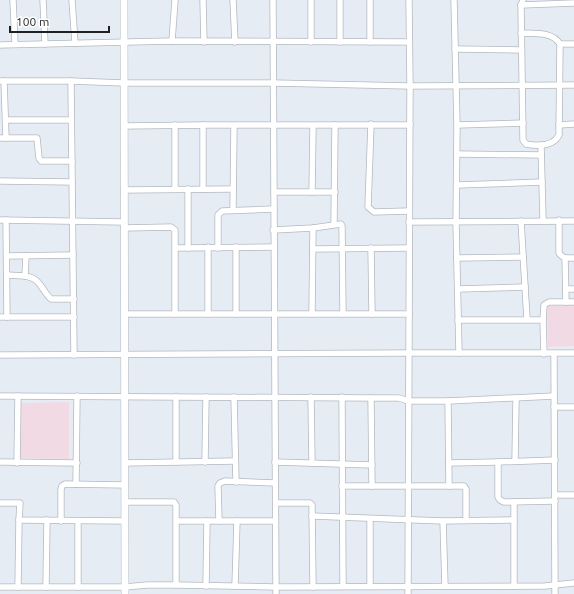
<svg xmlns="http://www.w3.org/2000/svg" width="574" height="594" viewBox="0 0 574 594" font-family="Ubuntu,sans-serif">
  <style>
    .education { fill: #f2dae4 }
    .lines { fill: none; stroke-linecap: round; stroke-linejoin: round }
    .minor-casing { stroke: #b3b9c0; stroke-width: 7 }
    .tertiary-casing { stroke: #b3b9c0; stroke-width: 8 }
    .minor { stroke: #fff; stroke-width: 5.5 }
    .tertiary { stroke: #fff; stroke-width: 7 }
  </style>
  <rect width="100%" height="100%" fill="#e6ecf3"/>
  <g class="education">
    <path d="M 574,305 L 574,346 L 548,347 L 547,306 Z"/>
    <path d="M 69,402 L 69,459 L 19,458 L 21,403 Z"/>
  </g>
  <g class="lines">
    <defs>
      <g id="minor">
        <path d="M 13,0 L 15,44"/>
        <path d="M 43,0 L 45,44"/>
        <path d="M 72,0 L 75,43"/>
        <path d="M 203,0 L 204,42"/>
        <path d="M 233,0 L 235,42"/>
        <path d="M 273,0 L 276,594"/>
        <path d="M 340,0 L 340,42"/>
        <path d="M 370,0 L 370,42"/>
        <path d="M 454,0 L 457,125 L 456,223 L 459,353"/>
        <path d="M 523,0 L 521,5 L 523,140 L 526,144 C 537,146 553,147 559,135 L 560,44 L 574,44"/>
        <path d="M 521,5 L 574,3"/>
        <path d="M 521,33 C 535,34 552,31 560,44"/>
        <path d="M 172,41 L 175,0"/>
        <path d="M 311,42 L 311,0"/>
        <path d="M 0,45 L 172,41 L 409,42"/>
        <path d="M 455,49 L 521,50"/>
        <path d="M 0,81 L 71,81 L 124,83 L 273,83 L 410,86 L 574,85"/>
        <path d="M 71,81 L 74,355"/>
        <path d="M 6,120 L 71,120"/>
        <path d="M 371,124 L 368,207 L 374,212 L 409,211"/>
        <path d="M 175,125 L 175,189"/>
        <path d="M 203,125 L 410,125"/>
        <path d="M 457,125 L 523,123"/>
        <path d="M 559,125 L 574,124"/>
        <path d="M 124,126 L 203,125 L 203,189"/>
        <path d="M 0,138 L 6,138 L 4,81"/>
        <path d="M 6,138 L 37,138 L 39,158 L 41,161 L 72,161"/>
        <path d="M 541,145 L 543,220"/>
        <path d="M 457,154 L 541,155"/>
        <path d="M 0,181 L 72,182"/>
        <path d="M 457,185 L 542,182"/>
        <path d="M 188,189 L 188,248"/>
        <path d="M 124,190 L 233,189"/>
        <path d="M 274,192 L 335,192"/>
        <path d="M 312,192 L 313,126"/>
        <path d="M 233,210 L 234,126"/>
        <path d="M 0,220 L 124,222"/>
        <path d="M 6,220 L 7,317"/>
        <path d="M 559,220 L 559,253 C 563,259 568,258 574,258"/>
        <path d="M 521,221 L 527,319"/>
        <path d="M 409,222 L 574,221"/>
        <path d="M 334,224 L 335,125"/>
        <path d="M 124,228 L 171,227 L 175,230 L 175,314"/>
        <path d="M 273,230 L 313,228 L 341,224 L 342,226 L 343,314"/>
        <path d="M 208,247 L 208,314"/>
        <path d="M 236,247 L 236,314"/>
        <path d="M 176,248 L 274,247"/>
        <path d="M 218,248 L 218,215 L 222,211 L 274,209"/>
        <path d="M 371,248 L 372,314"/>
        <path d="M 313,249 L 409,248"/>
        <path d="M 7,256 L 73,255"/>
        <path d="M 457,258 L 523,257"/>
        <path d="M 565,258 L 566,302"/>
        <path d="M 7,275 L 25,276 L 26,256"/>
        <path d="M 25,276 C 41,278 41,290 51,299 L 74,299"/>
        <path d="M 458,289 L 525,287"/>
        <path d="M 566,289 L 574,289"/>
        <path d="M 125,314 L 409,314"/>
        <path d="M 312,314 L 313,228"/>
        <path d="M 0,317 L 74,317"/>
        <path d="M 458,320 L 543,320"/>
        <path d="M 544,354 L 543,320 L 544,305 L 549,302 L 574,302"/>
        <path d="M 554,354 L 555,594"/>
        <path d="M 0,355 L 409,353 L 574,353"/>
        <path d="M 0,396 L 371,398 L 399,398 L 409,401 L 448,401 L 554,396"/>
        <path d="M 176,397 L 176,462"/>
        <path d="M 234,397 L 236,482"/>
        <path d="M 311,397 L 312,463"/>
        <path d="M 342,397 L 343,586"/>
        <path d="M 371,398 L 372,486"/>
        <path d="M 448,401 L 449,486"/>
        <path d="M 554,407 L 574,407"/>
        <path d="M 555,460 L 498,462 L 498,497 L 500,500 L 504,502 L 555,501"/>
        <path d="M 515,461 L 516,399"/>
        <path d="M 0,462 L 77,463"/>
        <path d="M 205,462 L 206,397"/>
        <path d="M 275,462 L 372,465"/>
        <path d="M 17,463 L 18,396"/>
        <path d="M 125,463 L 235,461"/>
        <path d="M 449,463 L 498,462"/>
        <path d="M 76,484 L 77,396"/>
        <path d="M 342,486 L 464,486 L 466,489 L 466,520"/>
        <path d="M 555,495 L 574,495"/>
        <path d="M 125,502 L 174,502 L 176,505 L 176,585"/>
        <path d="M 514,502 L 514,586"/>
        <path d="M 0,503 L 20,503 L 19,520 L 125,521"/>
        <path d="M 276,503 L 310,503 L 312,505 L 313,587"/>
        <path d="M 312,516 L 443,521 L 514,520"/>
        <path d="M 61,521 L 61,489 L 62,486 L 65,484 L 125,485"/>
        <path d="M 177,521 L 275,521"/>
        <path d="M 219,521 L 218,486 L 220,483 L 225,481 L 275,483"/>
        <path d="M 443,521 L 445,586"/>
        <path d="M 206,586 L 207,521"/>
        <path d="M 235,586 L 237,521"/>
        <path d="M 370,586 L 370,519"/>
        <path d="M 0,587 L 125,587 L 147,585 L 176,585 L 275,587 L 545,586 L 574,583"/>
        <path d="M 18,587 L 19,520"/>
        <path d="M 46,587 L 47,520"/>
        <path d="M 78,587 L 78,521"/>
        <path d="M 408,594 L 410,86 L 409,0"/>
      </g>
      <path id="tertiary" d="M 124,0 L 125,594"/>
    </defs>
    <use href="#minor" class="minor-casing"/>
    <use href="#tertiary" class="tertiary-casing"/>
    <use href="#minor" class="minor"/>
    <use href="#tertiary" class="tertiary"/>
  </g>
  <path d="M10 26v6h99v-6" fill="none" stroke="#1e2023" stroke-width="2"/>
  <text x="16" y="26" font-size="12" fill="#1e2023" stroke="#ffffff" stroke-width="3" paint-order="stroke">100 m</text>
</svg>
